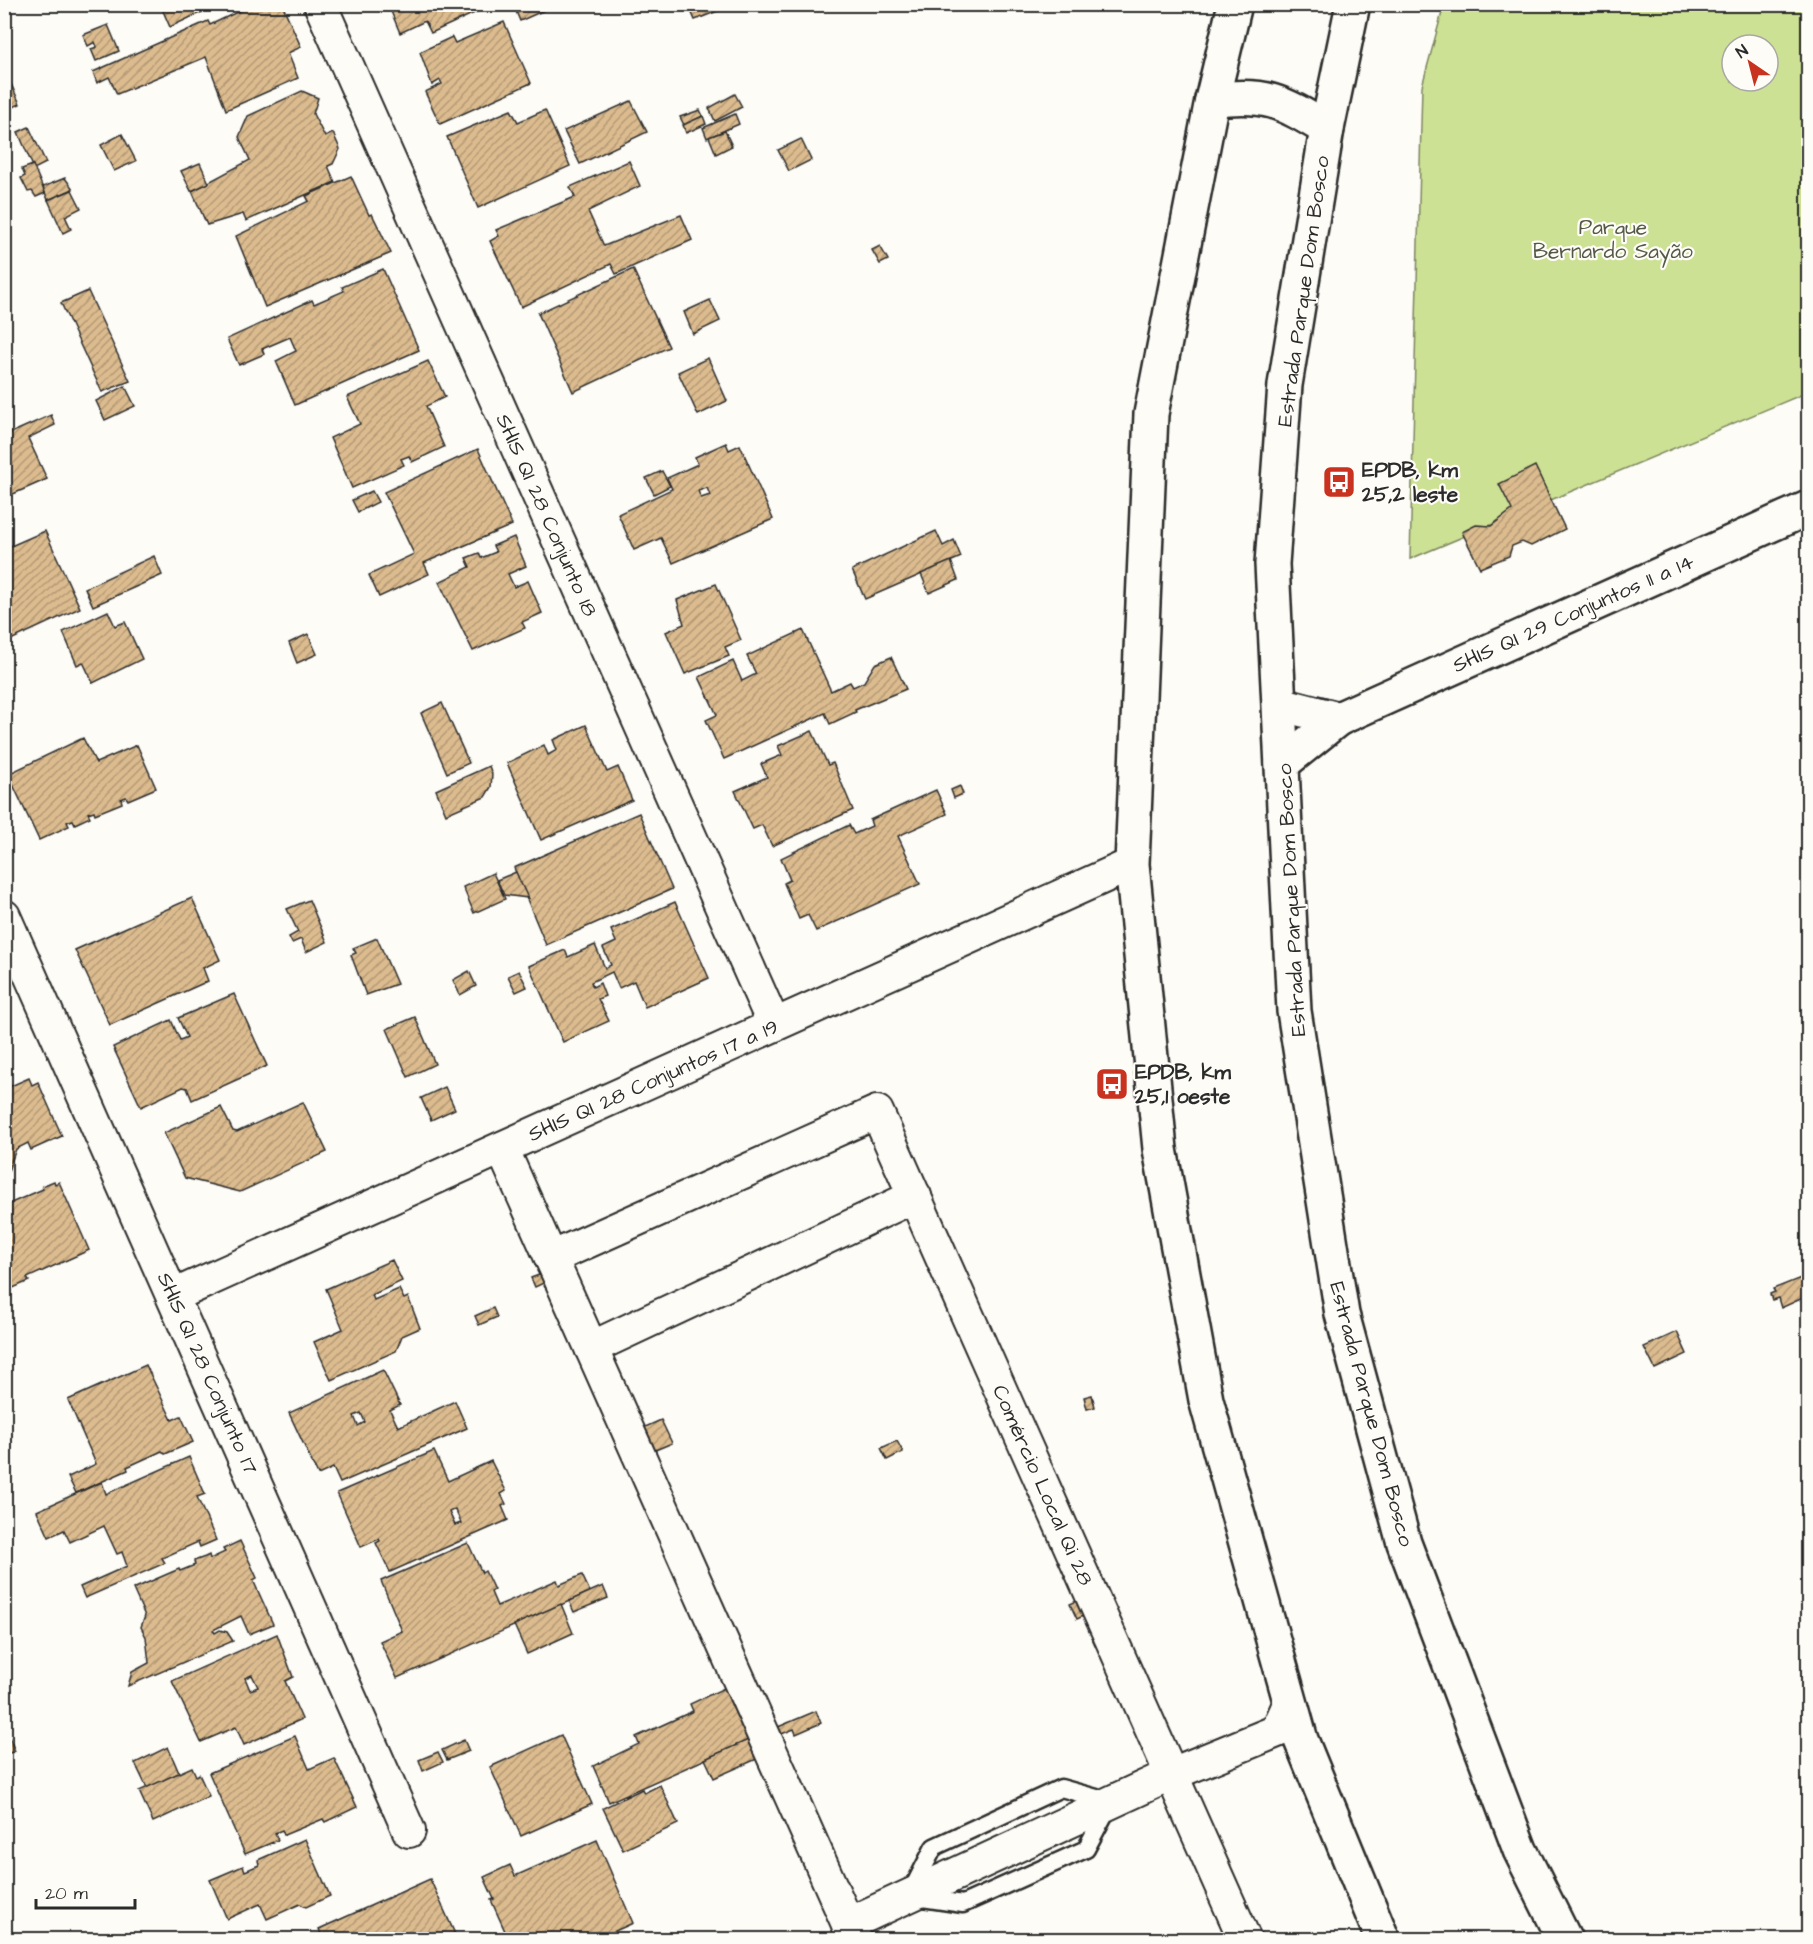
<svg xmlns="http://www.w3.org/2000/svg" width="1813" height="1944" viewBox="0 0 1813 1944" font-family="'Architects Daughter',sans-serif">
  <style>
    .green { fill: #cde195; stroke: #7c8660; stroke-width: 1.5; fill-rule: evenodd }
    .building { fill: url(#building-hatch); stroke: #2b2b2b; stroke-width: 1.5; fill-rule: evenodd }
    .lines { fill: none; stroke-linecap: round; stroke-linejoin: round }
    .service-casing { stroke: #2b2b2b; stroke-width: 21 }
    .minor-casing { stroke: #2b2b2b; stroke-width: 36 }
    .tertiary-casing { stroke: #2b2b2b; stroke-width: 38 }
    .primary-casing { stroke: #2b2b2b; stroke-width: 38 }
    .service { stroke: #fdfcf7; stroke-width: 16 }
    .minor { stroke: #fdfcf7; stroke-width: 32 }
    .tertiary { stroke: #fdfcf7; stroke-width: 33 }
    .primary { stroke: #fdfcf7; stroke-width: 33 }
    .labels { text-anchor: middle; stroke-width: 4.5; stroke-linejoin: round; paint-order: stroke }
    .park-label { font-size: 21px; fill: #545846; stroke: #fdfcf7 }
    .street-label { font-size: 21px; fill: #2b2b2b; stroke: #fdfcf7 }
    .poi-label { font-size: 21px; font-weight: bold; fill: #2b2b2b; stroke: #fdfcf7; text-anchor: start }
  </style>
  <defs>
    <pattern id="building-hatch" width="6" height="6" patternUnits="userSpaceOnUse" patternTransform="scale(1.5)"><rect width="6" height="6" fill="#dcbc8f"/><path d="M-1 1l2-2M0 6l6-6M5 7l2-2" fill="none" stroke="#b39975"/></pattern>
  </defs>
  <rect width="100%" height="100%" fill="#fdfcf7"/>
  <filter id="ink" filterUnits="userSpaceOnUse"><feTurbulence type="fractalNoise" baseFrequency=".0167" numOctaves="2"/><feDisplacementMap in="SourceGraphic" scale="12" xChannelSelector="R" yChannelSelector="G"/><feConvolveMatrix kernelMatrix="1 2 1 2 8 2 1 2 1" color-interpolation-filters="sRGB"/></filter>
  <g filter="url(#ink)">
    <path class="green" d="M 1444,5 L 1808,5 L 1808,392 L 1410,559 L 1422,86 ZM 1732,45 L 1768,45 L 1768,81 L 1732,81 Z"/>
    <g class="building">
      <path d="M 160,4 L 219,4 L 170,27 Z"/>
      <path d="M 254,4 L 282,4 L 301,47 L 288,53 L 298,78 L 226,110 L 206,57 L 117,94 L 109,77 L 97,83 L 93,72 L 208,21 L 210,25 Z"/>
      <path d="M 388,4 L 494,4 L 431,33 L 425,21 L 400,33 Z"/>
      <path d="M 513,4 L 558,4 L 520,21 Z"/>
      <path d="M 697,4 L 717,4 L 720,10 L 695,20 L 691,11 L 699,8 Z"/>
      <path d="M 504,22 L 531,83 L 440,124 L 425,92 L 442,84 L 440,80 L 432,85 L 420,52 L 452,37 L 455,43 Z"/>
      <path d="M 108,25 L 119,51 L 96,61 L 91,49 L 97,47 L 95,42 L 88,46 L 83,35 Z"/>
      <path d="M 6,73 L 20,104 L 7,110 L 4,104 Z"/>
      <path d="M 302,91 L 318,98 L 313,114 L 325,137 L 333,133 L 340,149 L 333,164 L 328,166 L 335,182 L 246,221 L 243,214 L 207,225 L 192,191 L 250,160 L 239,137 L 248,116 Z"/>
      <path d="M 735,94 L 742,107 L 715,121 L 709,108 Z"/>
      <path d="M 631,101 L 647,132 L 580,164 L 564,131 Z"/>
      <path d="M 511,110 L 518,122 L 545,110 L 570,166 L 478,208 L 447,137 Z"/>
      <path d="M 700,110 L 703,116 L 684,125 L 680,117 Z"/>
      <path d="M 735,114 L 739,124 L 707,138 L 703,128 Z"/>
      <path d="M 703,116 L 706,124 L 686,133 L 683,125 Z"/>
      <path d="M 29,127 L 46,163 L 34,169 L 18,132 Z"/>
      <path d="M 725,131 L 732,146 L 716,154 L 709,137 Z"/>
      <path d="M 122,134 L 136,161 L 114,171 L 101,145 Z"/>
      <path d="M 801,139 L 811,160 L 789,171 L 778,150 Z"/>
      <path d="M 629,161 L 640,186 L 588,211 L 604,246 L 681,215 L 692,240 L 616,274 L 611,264 L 521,307 L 490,241 L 499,236 L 496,230 L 575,197 L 570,187 Z"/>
      <path d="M 200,163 L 209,183 L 191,191 L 181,171 Z"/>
      <path d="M 33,165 L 45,193 L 36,197 L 32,191 L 28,192 L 21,178 L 25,176 L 22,169 Z"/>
      <path d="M 351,176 L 369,215 L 372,214 L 391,253 L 265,307 L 236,236 L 309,201 L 306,196 Z"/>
      <path d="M 65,178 L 73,189 L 48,200 L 43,187 Z"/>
      <path d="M 72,190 L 81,208 L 65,216 L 71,229 L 63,233 L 48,200 Z"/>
      <path d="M 880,246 L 888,260 L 880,264 L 872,250 Z"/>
      <path d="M 383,269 L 419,350 L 295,405 L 276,361 L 296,351 L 290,337 L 262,349 L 264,354 L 239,365 L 227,339 L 312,300 L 314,304 L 344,291 L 342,287 Z"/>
      <path d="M 633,269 L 669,347 L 573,392 L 538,313 Z"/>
      <path d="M 88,291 L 130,381 L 102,392 L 61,303 Z"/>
      <path d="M 710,300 L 720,321 L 693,334 L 684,312 Z"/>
      <path d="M 708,358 L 727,401 L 698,415 L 678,372 Z"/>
      <path d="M 428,361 L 445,397 L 426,406 L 444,447 L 412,462 L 409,456 L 401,459 L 404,465 L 352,488 L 330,438 L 360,424 L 347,397 Z"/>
      <path d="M 125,386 L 135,406 L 105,420 L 96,401 Z"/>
      <path d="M 51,415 L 55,425 L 28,438 L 47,479 L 4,498 L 4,436 Z"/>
      <path d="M 726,443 L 729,450 L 740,445 L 773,519 L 673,563 L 661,538 L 634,550 L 618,514 L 672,489 L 667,478 L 698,464 L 695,457 ZM 707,488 L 710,495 L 701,498 L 698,491 Z"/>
      <path d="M 478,449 L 512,525 L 424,563 L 429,574 L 379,597 L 369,575 L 414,554 L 384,492 Z"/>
      <path d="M 1535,466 L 1565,529 L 1531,546 L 1522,542 L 1512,546 L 1509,556 L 1480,568 L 1462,532 L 1476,525 L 1491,526 L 1512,510 L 1499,484 Z"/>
      <path d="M 662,471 L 670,486 L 654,494 L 646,478 Z"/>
      <path d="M 372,491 L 378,502 L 358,512 L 352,500 Z"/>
      <path d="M 45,531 L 80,608 L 4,643 L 4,549 Z"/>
      <path d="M 936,531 L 943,546 L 954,540 L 961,557 L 865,599 L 852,570 Z"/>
      <path d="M 514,537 L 526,566 L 508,574 L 514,587 L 528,581 L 542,613 L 522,622 L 525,628 L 473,651 L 439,582 L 470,567 L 466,558 L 479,553 L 481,558 L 496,552 L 493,546 Z"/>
      <path d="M 154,556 L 162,575 L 93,606 L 85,588 Z"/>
      <path d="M 951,561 L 958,580 L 929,593 L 921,574 Z"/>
      <path d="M 716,584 L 741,640 L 725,647 L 729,656 L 685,674 L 666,632 L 684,624 L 677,600 Z"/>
      <path d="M 108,611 L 115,626 L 125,622 L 142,659 L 93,683 L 83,662 L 77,665 L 63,632 Z"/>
      <path d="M 803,630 L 831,691 L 850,682 L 853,687 L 864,682 L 875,664 L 891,657 L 906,689 L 855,710 L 856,712 L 830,724 L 825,713 L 724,759 L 706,720 L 717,715 L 699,677 L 733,661 L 742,681 L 756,674 L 747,656 Z"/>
      <path d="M 308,634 L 317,654 L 297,663 L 289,643 Z"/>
      <path d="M 442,703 L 469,763 L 447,773 L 421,713 Z"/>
      <path d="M 586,725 L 607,772 L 618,767 L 632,800 L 541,840 L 507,763 L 544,745 L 548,755 L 557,750 L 553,740 Z"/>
      <path d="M 812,731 L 828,765 L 833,763 L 853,810 L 772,846 L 762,825 L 753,829 L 735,791 L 767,777 L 761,764 L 782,755 L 778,746 Z"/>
      <path d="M 83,738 L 96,763 L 137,745 L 156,788 L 128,800 L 126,797 L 121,799 L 122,803 L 95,814 L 94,811 L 88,813 L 90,817 L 75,824 L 73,820 L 67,822 L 69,826 L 39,840 L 8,774 Z"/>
      <path d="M 489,766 L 492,774 L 491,787 L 485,797 L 446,814 L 436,790 Z"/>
      <path d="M 960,786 L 963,794 L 954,798 L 951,790 Z"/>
      <path d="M 936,790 L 947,814 L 898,836 L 920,884 L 816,931 L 808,915 L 799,919 L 784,883 L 790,880 L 781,858 L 849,825 L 854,834 L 872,826 L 870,820 Z"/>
      <path d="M 639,813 L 672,889 L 546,945 L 514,868 Z"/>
      <path d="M 516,872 L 519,879 L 528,898 L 504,895 L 497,880 Z"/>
      <path d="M 493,873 L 505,899 L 474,913 L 463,887 Z"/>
      <path d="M 192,898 L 220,960 L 203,968 L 208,981 L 110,1025 L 75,950 Z"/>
      <path d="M 309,900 L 327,942 L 306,952 L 301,939 L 292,943 L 289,937 L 298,932 L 287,909 Z"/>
      <path d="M 675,902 L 709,978 L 645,1007 L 634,981 L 619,988 L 612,972 L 591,982 L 593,987 L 600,983 L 605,996 L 598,999 L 609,1021 L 563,1042 L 529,966 L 565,950 L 568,957 L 595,945 L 605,968 L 611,965 L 603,948 L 616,942 L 611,930 Z"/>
      <path d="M 377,938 L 397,984 L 366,995 L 351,955 L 356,953 L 353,948 Z"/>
      <path d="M 469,971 L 476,986 L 460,995 L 453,980 Z"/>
      <path d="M 519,971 L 527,987 L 516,992 L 508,976 Z"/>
      <path d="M 234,994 L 267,1066 L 192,1100 L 187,1088 L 183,1087 L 141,1107 L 113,1047 L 171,1020 L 180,1040 L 187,1037 L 178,1018 Z"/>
      <path d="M 415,1017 L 435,1064 L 408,1077 L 387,1029 Z"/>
      <path d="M 29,1078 L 32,1085 L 38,1082 L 62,1136 L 31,1150 L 28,1143 L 16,1149 L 4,1182 L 4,1089 Z"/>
      <path d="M 445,1087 L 455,1109 L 431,1120 L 421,1098 Z"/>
      <path d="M 303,1102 L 327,1152 L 240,1192 L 185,1178 L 164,1133 L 221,1107 L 233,1131 L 237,1132 Z"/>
      <path d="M 54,1181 L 55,1184 L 59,1182 L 89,1250 L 27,1278 L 29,1281 L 13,1288 L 11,1284 L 4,1288 L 4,1206 L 43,1189 L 42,1186 Z"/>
      <path d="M 392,1260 L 402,1281 L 372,1295 L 374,1300 L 399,1289 L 404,1299 L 408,1297 L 420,1328 L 402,1336 L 396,1351 L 331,1380 L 314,1342 L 343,1329 L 326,1289 Z"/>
      <path d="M 561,1261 L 550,1280 L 535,1287 L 531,1278 L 539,1275 L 537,1271 Z"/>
      <path d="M 1808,1275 L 1808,1304 L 1805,1297 L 1781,1308 L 1778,1298 L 1772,1300 L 1770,1294 L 1775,1292 L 1773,1289 Z"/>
      <path d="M 493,1308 L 497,1317 L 479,1325 L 475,1316 Z"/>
      <path d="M 1677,1332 L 1687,1354 L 1655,1369 L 1644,1347 Z"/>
      <path d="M 146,1365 L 172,1420 L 181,1416 L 193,1442 L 165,1454 L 162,1451 L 127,1467 L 128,1470 L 76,1493 L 68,1477 L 96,1464 L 68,1400 Z"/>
      <path d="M 383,1370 L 400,1405 L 390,1410 L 398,1427 L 455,1401 L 467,1428 L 340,1483 L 333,1468 L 318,1475 L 289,1413 ZM 361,1413 L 365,1422 L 358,1426 L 354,1416 Z"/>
      <path d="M 1092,1395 L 1095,1407 L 1087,1409 L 1084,1397 Z"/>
      <path d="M 661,1420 L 672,1443 L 629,1461 L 618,1439 Z"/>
      <path d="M 897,1441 L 903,1452 L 887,1460 L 881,1448 Z"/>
      <path d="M 434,1451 L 448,1481 L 491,1461 L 506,1491 L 501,1494 L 506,1504 L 502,1506 L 508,1520 L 390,1572 L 376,1543 L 380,1541 L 379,1539 L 361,1547 L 337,1493 ZM 455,1509 L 461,1523 L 455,1525 L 449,1512 Z"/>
      <path d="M 189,1457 L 205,1494 L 197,1497 L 216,1540 L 200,1547 L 198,1542 L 162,1558 L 165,1563 L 85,1598 L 80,1587 L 127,1566 L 122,1552 L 117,1554 L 104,1526 L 70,1542 L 64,1530 L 49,1537 L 37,1511 L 102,1482 L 106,1494 Z"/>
      <path d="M 240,1541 L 257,1578 L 253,1580 L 273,1624 L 249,1634 L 241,1616 L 213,1630 L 215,1633 L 220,1630 L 227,1632 L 233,1641 L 128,1686 L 132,1672 L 149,1663 L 146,1637 L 141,1627 L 145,1616 L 133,1589 L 179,1569 L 180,1571 L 195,1565 L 194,1561 L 205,1557 L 209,1555 L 210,1559 L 225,1552 L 223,1549 Z"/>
      <path d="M 468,1543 L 482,1573 L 485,1571 L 494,1590 L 491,1592 L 497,1606 L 557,1580 L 559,1585 L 582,1575 L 590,1592 L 397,1678 L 380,1641 L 402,1631 L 381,1581 Z"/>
      <path d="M 603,1586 L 608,1598 L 574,1612 L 569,1601 Z"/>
      <path d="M 1094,1593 L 1101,1608 L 1077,1619 L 1070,1604 Z"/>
      <path d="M 561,1604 L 573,1633 L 527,1654 L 514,1625 Z"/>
      <path d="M 277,1634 L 293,1677 L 285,1681 L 302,1719 L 244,1745 L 236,1727 L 201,1742 L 172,1681 ZM 252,1675 L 258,1687 L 250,1690 L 245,1678 Z"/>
      <path d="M 737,1682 L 760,1735 L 609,1802 L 593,1766 L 639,1744 L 636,1737 L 693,1711 L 690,1704 Z"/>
      <path d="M 816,1711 L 821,1723 L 796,1734 L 794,1729 L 774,1737 L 771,1730 Z"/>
      <path d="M 771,1730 L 779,1749 L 714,1778 L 705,1759 Z"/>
      <path d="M 561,1735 L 592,1804 L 521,1836 L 490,1767 Z"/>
      <path d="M 295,1736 L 309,1769 L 334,1758 L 357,1807 L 325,1822 L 323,1819 L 284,1835 L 282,1830 L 275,1833 L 278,1840 L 245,1854 L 209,1773 Z"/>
      <path d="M 9,1737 L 15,1751 L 4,1755 L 4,1739 Z"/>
      <path d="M 464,1740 L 469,1751 L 447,1760 L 442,1750 Z"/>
      <path d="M 168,1747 L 179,1773 L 147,1788 L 135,1763 Z"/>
      <path d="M 438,1752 L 443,1762 L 423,1771 L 419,1760 Z"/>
      <path d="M 192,1767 L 196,1776 L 199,1774 L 209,1796 L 153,1822 L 139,1791 Z"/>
      <path d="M 660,1785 L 678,1824 L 623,1850 L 603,1808 L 642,1789 L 644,1793 Z"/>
      <path d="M 305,1839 L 330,1896 L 306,1907 L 300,1904 L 267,1919 L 260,1904 L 227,1919 L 210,1880 L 243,1866 L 245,1871 L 259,1865 L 258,1860 Z"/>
      <path d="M 597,1840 L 633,1923 L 595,1940 L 589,1940 L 587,1936 L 578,1940 L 509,1940 L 491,1900 L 494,1899 L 484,1877 L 510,1865 L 515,1876 Z"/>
      <path d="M 430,1879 L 455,1934 L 443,1940 L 323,1940 L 319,1929 Z"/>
    </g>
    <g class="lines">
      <defs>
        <path id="service" d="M 1061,1788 L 1111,1802 L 1086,1849 L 963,1904 L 909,1896 L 934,1847 Z"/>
        <g id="minor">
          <path d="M 320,4 L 774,1025"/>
          <path d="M 4,916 L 409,1831"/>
          <path d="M 502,1148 L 855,1940"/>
          <path d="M 551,1258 L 877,1112 L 1245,1940"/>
          <path d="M 175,1295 L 1132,864"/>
          <path d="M 591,1348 L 915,1196"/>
          <path d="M 848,1924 L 1172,1774 L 1277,1731 L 1289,1704"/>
        </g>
        <g id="tertiary">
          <path d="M 1280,704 L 1338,719"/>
          <path d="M 1282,764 L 1338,719 L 1808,508"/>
        </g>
        <g id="primary">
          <path d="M 1235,4 L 1212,100 L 1151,414 L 1132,864 L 1160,1149 L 1206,1400 L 1301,1740 L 1383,1940"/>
          <path d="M 1353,4 L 1327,129 L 1285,385 L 1272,564 L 1294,1011 L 1342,1314 L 1404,1543 L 1520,1850 L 1565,1940"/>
          <path d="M 1212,100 C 1266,92 1282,102 1327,129"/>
        </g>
      </defs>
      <use href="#service" class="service-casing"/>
      <use href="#minor" class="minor-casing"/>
      <use href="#tertiary" class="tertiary-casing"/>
      <use href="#primary" class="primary-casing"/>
      <use href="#service" class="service"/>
      <use href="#minor" class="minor"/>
      <use href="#tertiary" class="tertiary"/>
      <use href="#primary" class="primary"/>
    </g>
  </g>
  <defs>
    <symbol id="bus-square" viewBox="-11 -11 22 22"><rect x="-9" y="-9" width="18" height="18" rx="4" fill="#c8321e" stroke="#fdfcf7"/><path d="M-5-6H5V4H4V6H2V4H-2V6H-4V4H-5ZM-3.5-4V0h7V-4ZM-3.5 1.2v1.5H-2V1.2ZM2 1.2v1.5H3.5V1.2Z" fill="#fff"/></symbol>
  </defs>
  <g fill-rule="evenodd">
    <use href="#bus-square" x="1320" y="463" width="38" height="38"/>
    <use href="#bus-square" x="1093" y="1065" width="38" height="38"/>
  </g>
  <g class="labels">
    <g class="park-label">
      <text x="1613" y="234">Parque<tspan x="1613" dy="24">Bernardo Sayão</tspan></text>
    </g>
    <g class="street-label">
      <text transform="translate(1303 291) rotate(-82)" y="7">Estrada Parque Dom Bosco</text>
      <text transform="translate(547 515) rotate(66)" y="7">SHIS QI 28 Conjunto 18</text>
      <text transform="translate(1573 613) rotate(-24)" y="7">SHIS QI 29 Conjuntos 11 a 14</text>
      <text transform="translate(1291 900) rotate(-93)" y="7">Estrada Parque Dom Bosco</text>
      <text transform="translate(653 1080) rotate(-24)" y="7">SHIS QI 28 Conjuntos 17 a 19</text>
      <text transform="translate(208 1373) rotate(66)" y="7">SHIS QI 28 Conjunto 17</text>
      <text transform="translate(1372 1414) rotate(75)" y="7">Estrada Parque Dom Bosco</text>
      <text transform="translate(1043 1485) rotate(66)" y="7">Comércio Local Qi 28</text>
    </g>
    <g class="poi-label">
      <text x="1362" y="477">EPDB, km<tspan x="1362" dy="24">25,2 leste</tspan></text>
      <text x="1135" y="1079">EPDB, km<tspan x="1135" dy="24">25,1 oeste</tspan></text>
    </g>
  </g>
  <rect width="1813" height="1944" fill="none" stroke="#fdfcf7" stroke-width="24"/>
  <rect x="12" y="12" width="1789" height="1920" fill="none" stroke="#2b2b2b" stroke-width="2" filter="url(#ink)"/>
  <g transform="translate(1750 63) rotate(325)"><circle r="28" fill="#fdfcf7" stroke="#a9a8a5" stroke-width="1.5"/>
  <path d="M0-4.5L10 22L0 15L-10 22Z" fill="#c8321e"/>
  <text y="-9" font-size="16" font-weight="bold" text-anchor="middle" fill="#2b2b2b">N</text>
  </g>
  <path d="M36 1899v9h99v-9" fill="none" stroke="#2b2b2b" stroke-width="3"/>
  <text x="45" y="1899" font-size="18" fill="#2b2b2b" stroke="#fdfcf7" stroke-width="4.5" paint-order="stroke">20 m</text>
</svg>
